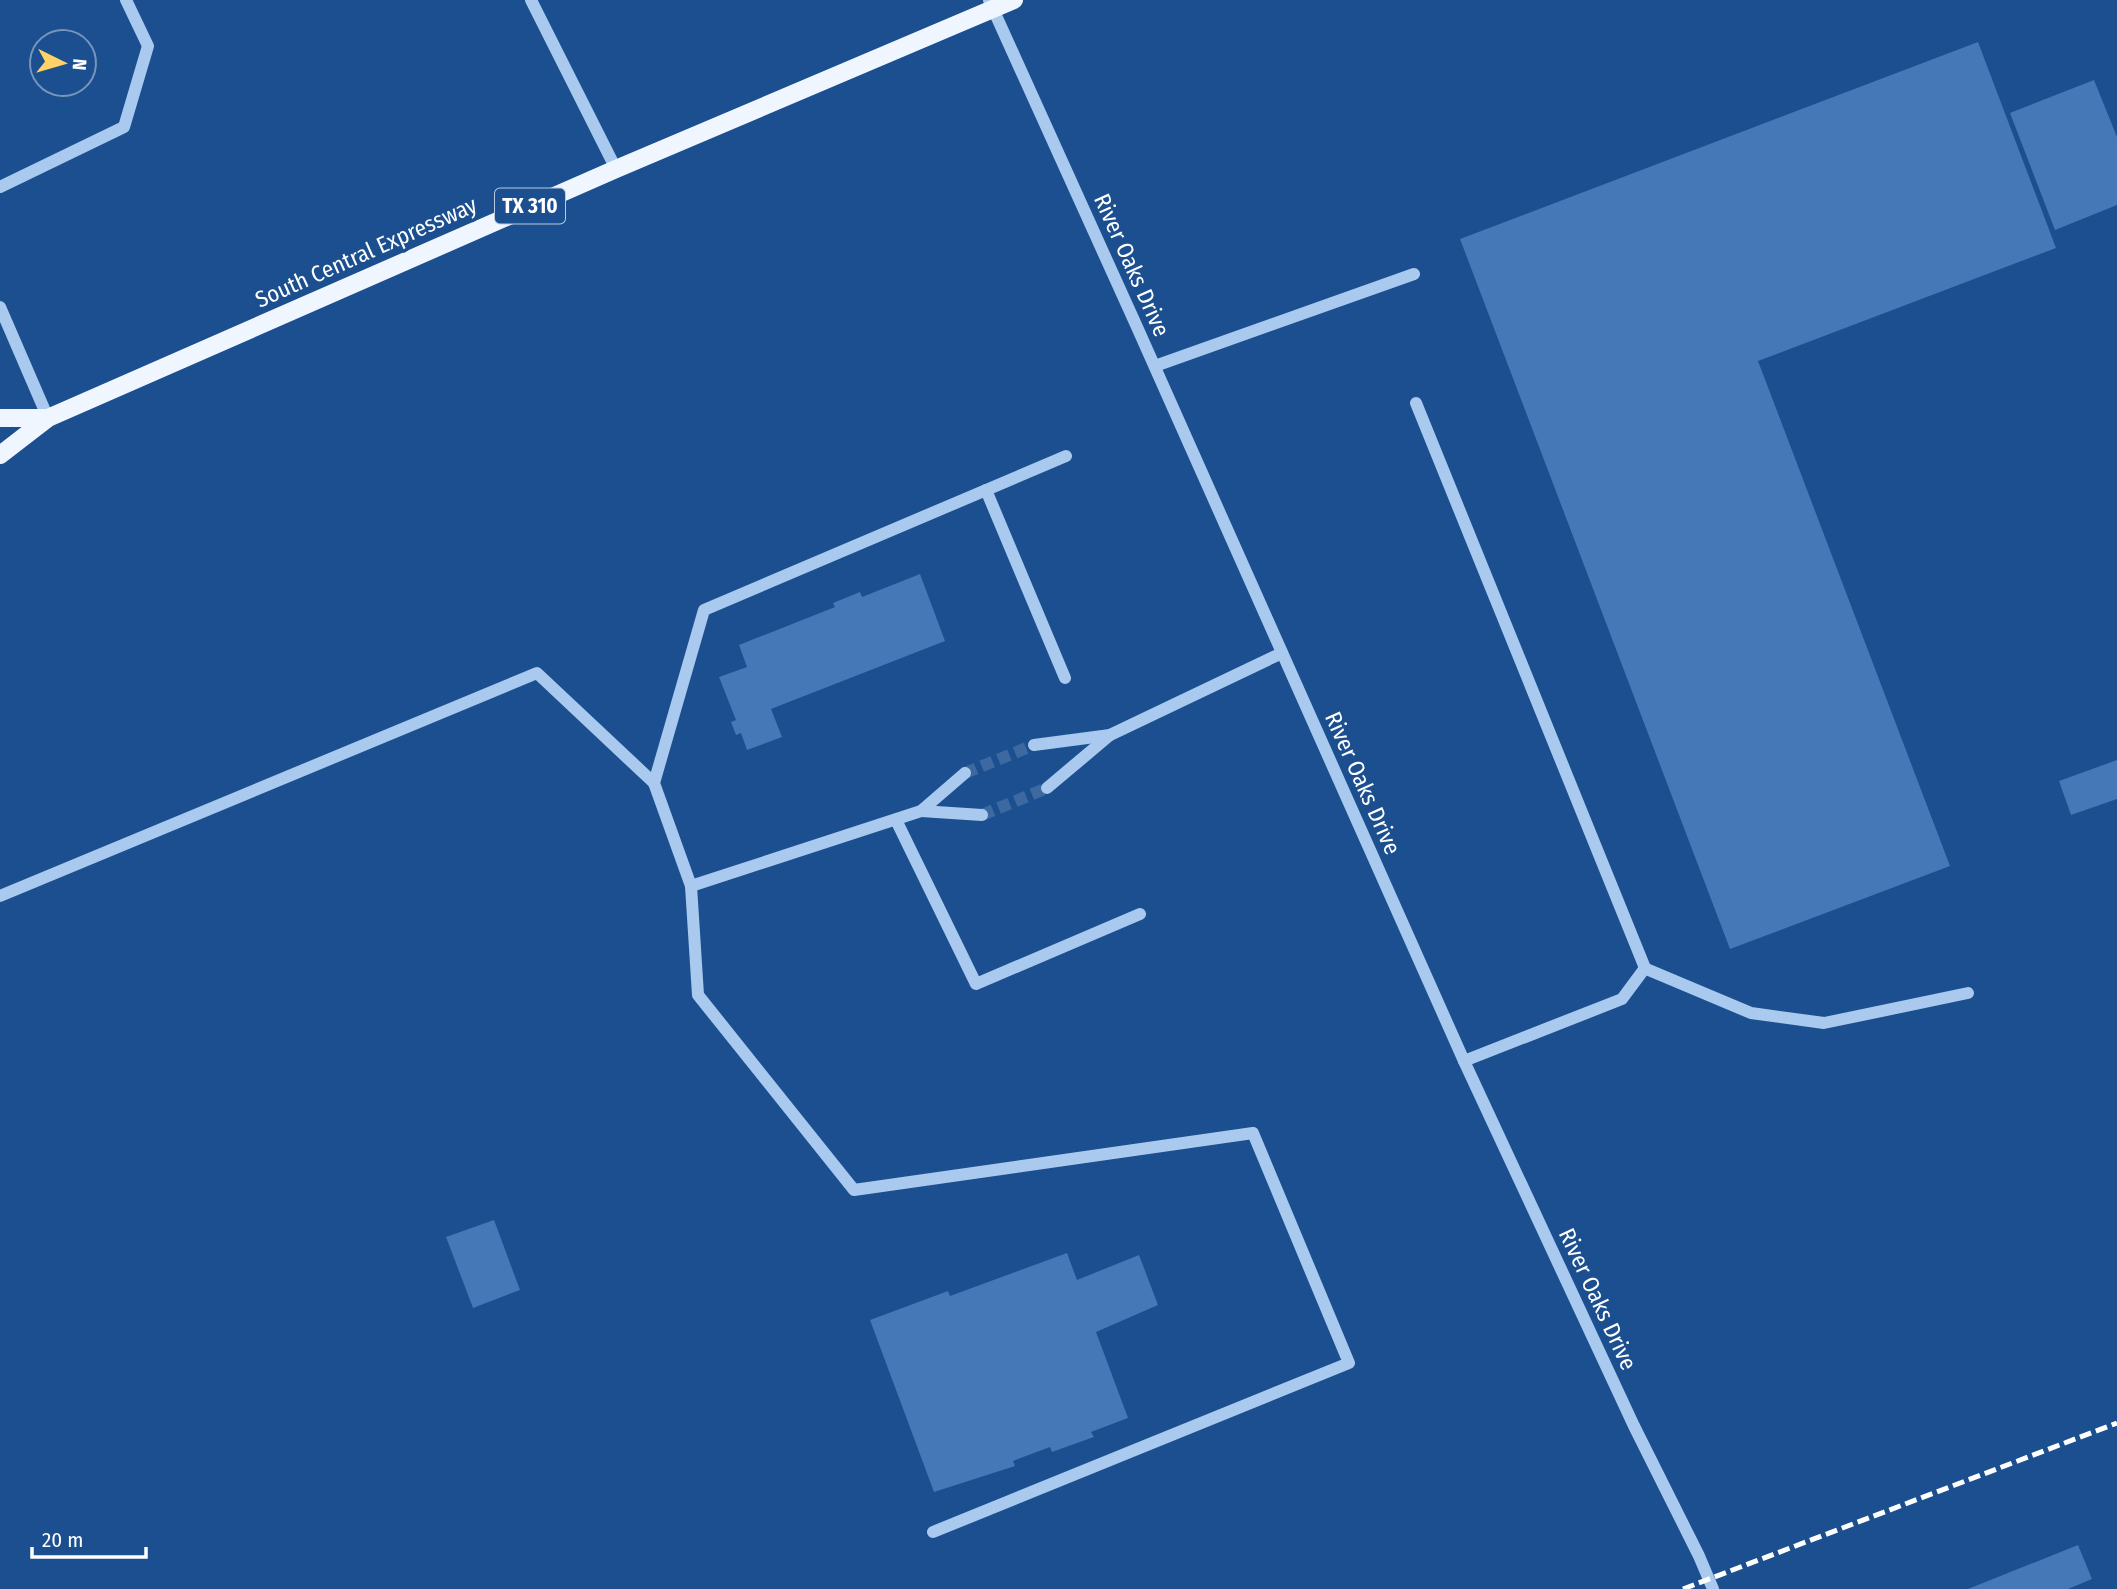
<svg xmlns="http://www.w3.org/2000/svg" width="2117" height="1589" viewBox="0 0 2117 1589" font-family="'Fira Sans Condensed',sans-serif">
  <style>
    .building { fill: #4478b7 }
    .lines { fill: none; stroke-linecap: round; stroke-linejoin: round }
    .minor-tunnel { stroke: #3d69a0; stroke-width: 12; stroke-dasharray: 12 6; stroke-linecap: butt }
    .minor { stroke: #a9c9ee; stroke-width: 12 }
    .major { stroke: #f0f6ff; stroke-width: 18 }
    .rail { stroke: #fff; stroke-width: 5; stroke-dasharray: 12 5; stroke-linecap: butt }
    .labels { text-anchor: middle; stroke-width: 7; stroke-linejoin: round; paint-order: stroke }
    .shield { fill: #1b4f8f; stroke: #bbcadd; stroke-width: 2 }
    .shield-label { font-size: 21px; font-weight: bold; fill: #fff }
    .street-label { font-size: 23px; fill: #fff; stroke: #1b4f8f }
  </style>
  <rect width="100%" height="100%" fill="#1b4f8f"/>
  <g class="building">
    <path d="M 1978,42 L 2056,248 L 1758,361 L 1950,866 L 1730,949 L 1460,239 Z"/>
    <path d="M 2094,80 L 2117,137 L 2117,205 L 2055,230 L 2010,113 Z"/>
    <path d="M 920,574 L 945,641 L 771,709 L 782,737 L 747,750 L 741,733 L 736,735 L 731,722 L 736,720 L 719,677 L 747,667 L 739,645 L 835,607 L 833,603 L 860,592 L 862,597 Z"/>
    <path d="M 2117,760 L 2117,799 L 2071,815 L 2059,781 Z"/>
    <path d="M 494,1220 L 520,1290 L 473,1308 L 446,1237 Z"/>
    <path d="M 1067,1253 L 1077,1280 L 1139,1255 L 1158,1305 L 1096,1332 L 1128,1418 L 1091,1432 L 1094,1437 L 1052,1452 L 1050,1447 L 1013,1461 L 1015,1466 L 934,1492 L 870,1320 L 948,1291 L 950,1296 Z"/>
    <path d="M 2078,1545 L 2092,1579 L 2068,1589 L 1968,1589 Z"/>
  </g>
  <g class="lines">
    <g class="minor-tunnel">
      <path d="M 965,773 L 1034,745"/>
      <path d="M 982,815 L 1047,788"/>
    </g>
    <g class="minor">
      <path d="M 531,0 L 616,169"/>
      <path d="M 989,0 L 1137,327 L 1464,1061 L 1634,1426 L 1699,1556 L 1713,1589"/>
      <path d="M 0,187 L 124,127 L 148,46 L 126,0"/>
      <path d="M 0,307 L 48,418"/>
      <path d="M 1155,366 L 1414,274"/>
      <path d="M 1416,403 L 1645,968 L 1622,999 L 1464,1061"/>
      <path d="M 986,490 L 1065,678"/>
      <path d="M 1034,745 L 1110,735 L 1282,653"/>
      <path d="M 1047,788 L 1110,735"/>
      <path d="M 921,811 L 982,815"/>
      <path d="M 896,820 L 976,984 L 1140,914"/>
      <path d="M 691,886 L 654,783 L 704,610 L 1066,456"/>
      <path d="M 0,896 L 537,673 L 654,783"/>
      <path d="M 1644,968 L 1751,1013 L 1824,1023 L 1968,993"/>
      <path d="M 933,1532 L 1349,1363 L 1253,1133 L 854,1190 L 698,995 L 691,886 L 921,811 L 965,773"/>
    </g>
    <g class="major">
      <path d="M 0,418 L 48,418"/>
      <path d="M 0,455 L 48,418 L 616,169 L 1014,0"/>
    </g>
    <path class="rail" d="M 1683,1589 L 2117,1423"/>
  </g>
  <g class="labels">
    <rect class="shield" x="495" y="188.5" width="70" height="35" rx="5"/>
    <g class="shield-label">
      <text x="530" y="213">TX 310</text>
    </g>
    <g class="street-label">
      <text transform="translate(366 252) rotate(-24)" y="8">South Central Expressway</text>
      <text transform="translate(1132 265) rotate(66)" y="8">River Oaks Drive</text>
      <text transform="translate(1363 783) rotate(66)" y="8">River Oaks Drive</text>
      <text transform="translate(1598 1299) rotate(65)" y="8">River Oaks Drive</text>
    </g>
  </g>
  <g transform="translate(63 63) rotate(95)"><circle r="33" fill="#1b4f8f" stroke="#7695bc" stroke-width="2"/>
  <path d="M0-5L12 26L0 18L-12 26Z" fill="#ffd166"/>
  <text y="-10" font-size="19" font-weight="bold" text-anchor="middle" fill="#ffffff">N</text>
  </g>
  <path d="M32 1547v10h114v-10" fill="none" stroke="#ffffff" stroke-width="3.5"/>
  <text x="42" y="1547" font-size="21" fill="#ffffff" stroke="#1b4f8f" stroke-width="5" paint-order="stroke">20 m</text>
</svg>
